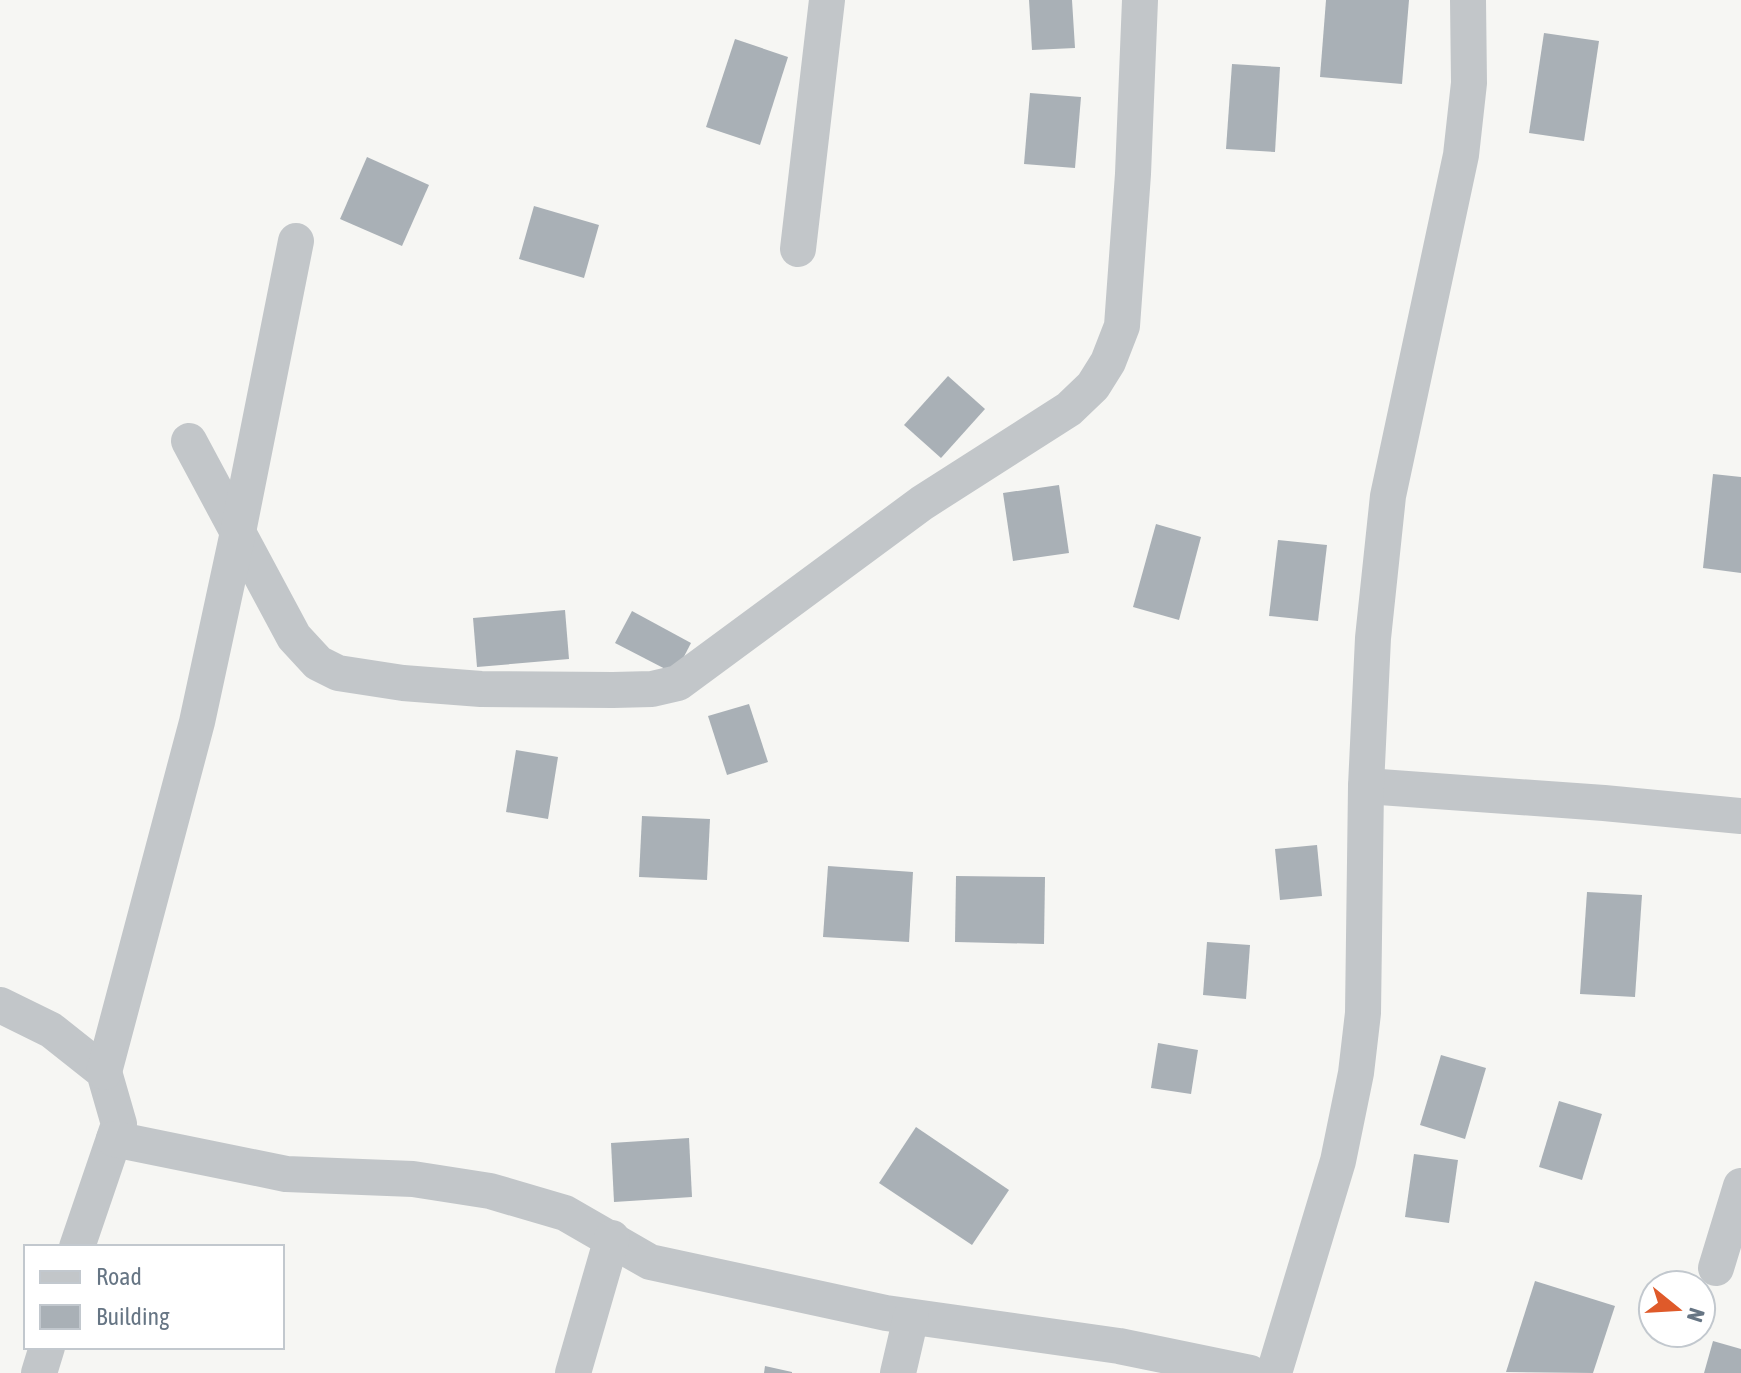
<svg xmlns="http://www.w3.org/2000/svg" width="1741" height="1373" viewBox="0 0 1741 1373" font-family="'Asap Condensed',sans-serif">
  <style>
    .building { fill: #a9b0b6 }
    .lines { fill: none; stroke-linecap: round; stroke-linejoin: round }
    .minor { stroke: #c2c6c9; stroke-width: 36 }
  </style>
  <rect width="100%" height="100%" fill="#f6f6f3"/>
  <g class="building">
    <path d="M 1029,0 L 1072,0 L 1075,48 L 1032,50 Z"/>
    <path d="M 1326,0 L 1409,0 L 1402,84 L 1320,77 Z"/>
    <path d="M 1544,33 L 1599,41 L 1584,141 L 1529,133 Z"/>
    <path d="M 735,39 L 788,57 L 760,145 L 706,127 Z"/>
    <path d="M 1232,64 L 1280,67 L 1275,152 L 1226,149 Z"/>
    <path d="M 1030,93 L 1081,97 L 1075,168 L 1024,164 Z"/>
    <path d="M 367,157 L 429,185 L 402,246 L 340,219 Z"/>
    <path d="M 534,206 L 599,225 L 584,278 L 519,259 Z"/>
    <path d="M 948,376 L 985,409 L 941,458 L 904,425 Z"/>
    <path d="M 1713,474 L 1741,477 L 1741,573 L 1703,568 Z"/>
    <path d="M 1059,485 L 1069,553 L 1013,561 L 1003,493 Z"/>
    <path d="M 1156,524 L 1201,537 L 1179,620 L 1133,607 Z"/>
    <path d="M 1278,540 L 1327,545 L 1318,621 L 1269,616 Z"/>
    <path d="M 565,610 L 569,659 L 477,667 L 473,618 Z"/>
    <path d="M 632,611 L 691,643 L 675,674 L 615,643 Z"/>
    <path d="M 749,704 L 768,762 L 727,775 L 708,716 Z"/>
    <path d="M 516,750 L 558,757 L 548,819 L 506,812 Z"/>
    <path d="M 642,816 L 710,819 L 707,880 L 639,877 Z"/>
    <path d="M 1317,845 L 1322,896 L 1280,900 L 1275,849 Z"/>
    <path d="M 828,866 L 913,872 L 909,942 L 823,937 Z"/>
    <path d="M 956,876 L 1045,877 L 1044,944 L 955,942 Z"/>
    <path d="M 1587,892 L 1642,895 L 1635,997 L 1580,994 Z"/>
    <path d="M 1207,942 L 1250,945 L 1246,999 L 1203,995 Z"/>
    <path d="M 1158,1043 L 1198,1050 L 1191,1094 L 1151,1088 Z"/>
    <path d="M 1441,1055 L 1486,1068 L 1465,1139 L 1420,1125 Z"/>
    <path d="M 1559,1101 L 1602,1114 L 1582,1180 L 1539,1167 Z"/>
    <path d="M 916,1127 L 1009,1190 L 972,1245 L 879,1183 Z"/>
    <path d="M 689,1138 L 692,1197 L 614,1202 L 611,1143 Z"/>
    <path d="M 1414,1154 L 1458,1160 L 1449,1223 L 1405,1217 Z"/>
    <path d="M 1535,1281 L 1615,1306 L 1593,1373 L 1506,1372 Z"/>
    <path d="M 1713,1341 L 1741,1349 L 1741,1373 L 1704,1373 Z"/>
    <path d="M 765,1366 L 792,1372 L 792,1373 L 764,1373 Z"/>
  </g>
  <g class="lines">
    <g class="minor">
      <path d="M 798,249 L 827,0"/>
      <path d="M 189,441 L 294,637 L 318,663 L 338,673 L 403,683 L 481,689 L 613,690 L 652,689 L 678,683 L 922,503 L 1069,409 L 1093,386 L 1108,362 L 1122,326 L 1133,174 L 1140,0"/>
      <path d="M 1366,786 L 1604,803 L 1741,816"/>
      <path d="M 0,1005 L 51,1030 L 104,1072 L 119,1124 L 77,1247"/>
      <path d="M 104,1072 L 197,722 L 238,532 L 296,241"/>
      <path d="M 114,1139 L 286,1174 L 413,1179 L 490,1191 L 565,1213 L 650,1262 L 886,1313 L 1119,1346 L 1250,1373"/>
      <path d="M 1716,1268 L 1741,1186"/>
      <path d="M 39,1373 L 47,1347"/>
      <path d="M 573,1373 L 612,1238"/>
      <path d="M 898,1373 L 911,1317"/>
      <path d="M 1274,1373 L 1338,1161 L 1356,1073 L 1363,1013 L 1366,786 L 1373,638 L 1388,496 L 1461,155 L 1469,83 L 1468,0"/>
    </g>
  </g>
  <rect x="24" y="1245" width="260" height="104" fill="#ffffff" stroke="#c2c8ce" stroke-width="2"/>
  <rect x="40" y="1271" width="40" height="12" fill="#c2c6c9" stroke="#c2c8ce" stroke-width="2"/>
  <text x="96" y="1285" font-size="24" fill="#667584">Road</text>
  <rect x="40" y="1305" width="40" height="24" fill="#a9b0b6" stroke="#c2c8ce" stroke-width="2"/>
  <text x="96" y="1325" font-size="24" fill="#667584">Building</text>
  <g transform="translate(1677 1309) rotate(108)"><circle r="38" fill="#ffffff" stroke="#c2c8ce" stroke-width="2"/>
  <path d="M0-6L14 30L0 20L-14 30Z" fill="#df5a2a"/>
  <text y="-12" font-size="22" font-weight="bold" text-anchor="middle" fill="#667584">N</text>
  </g>
</svg>
